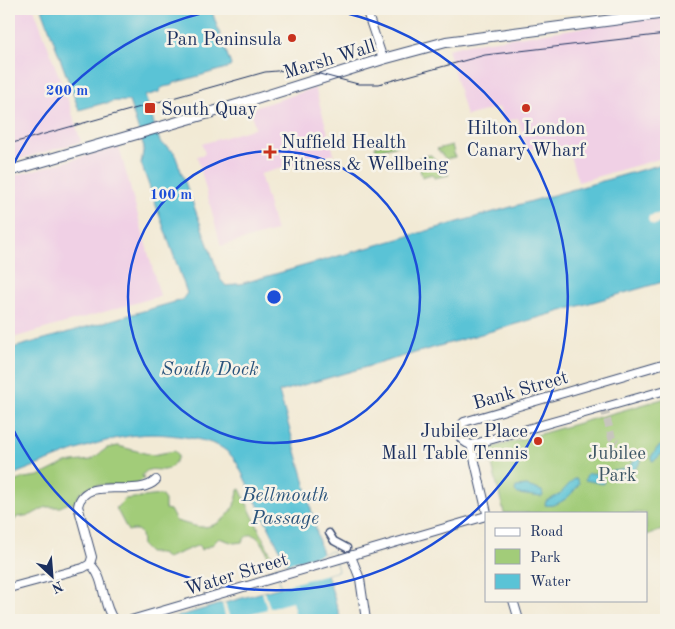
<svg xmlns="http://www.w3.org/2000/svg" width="675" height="629" viewBox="0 0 675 629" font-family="'Old Standard TT',serif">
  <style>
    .built { fill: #f0d0e5 }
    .green { fill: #a2cc79; stroke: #5e7e6c }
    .water { fill: #5ac3d6; stroke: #3a799a }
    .pier { fill: #f2ead5 }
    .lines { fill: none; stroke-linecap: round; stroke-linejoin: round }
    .minor-tunnel { stroke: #c7c5bd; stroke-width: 8; stroke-dasharray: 8 4; stroke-linecap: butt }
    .pedestrian-casing { stroke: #3b4b70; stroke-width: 9 }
    .minor-casing { stroke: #3b4b70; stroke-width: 10 }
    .tertiary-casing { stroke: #3b4b70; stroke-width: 12 }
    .pedestrian { stroke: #fff; stroke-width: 6 }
    .minor { stroke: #fff; stroke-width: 8 }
    .tertiary { stroke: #fff; stroke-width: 10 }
    .tram { stroke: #1b2f5e; stroke-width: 1 }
    .ring { fill: none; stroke: #1d4ed8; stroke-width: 2.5 }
    .poi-dot { fill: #c8321e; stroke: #f7f3e8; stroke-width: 2 }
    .labels { text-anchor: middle; stroke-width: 5; stroke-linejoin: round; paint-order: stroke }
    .poi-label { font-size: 19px; fill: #1b2f5e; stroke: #f7f3e8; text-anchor: end }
    .street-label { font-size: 19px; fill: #1b2f5e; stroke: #f7f3e8 }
    .park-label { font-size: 19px; fill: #3d5665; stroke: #f7f3e8 }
    .water-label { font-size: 20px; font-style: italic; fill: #2b547c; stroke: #f7f3e8 }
    .centre { fill: #1d4ed8; stroke: #f7f3e8; stroke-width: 2.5 }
    .ring-label { font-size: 15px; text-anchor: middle; font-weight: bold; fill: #1d4ed8; stroke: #f7f3e8; stroke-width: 5; stroke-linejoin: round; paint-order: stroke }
  </style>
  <rect width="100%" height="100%" fill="#f7f3e8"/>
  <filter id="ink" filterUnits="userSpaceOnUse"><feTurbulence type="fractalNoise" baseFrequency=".02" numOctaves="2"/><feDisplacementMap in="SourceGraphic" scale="10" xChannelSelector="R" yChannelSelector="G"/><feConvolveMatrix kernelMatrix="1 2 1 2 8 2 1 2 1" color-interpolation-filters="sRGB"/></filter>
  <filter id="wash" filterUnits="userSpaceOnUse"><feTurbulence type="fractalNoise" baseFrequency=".0096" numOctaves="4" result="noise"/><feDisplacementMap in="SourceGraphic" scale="20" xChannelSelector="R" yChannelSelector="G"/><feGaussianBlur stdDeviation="1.12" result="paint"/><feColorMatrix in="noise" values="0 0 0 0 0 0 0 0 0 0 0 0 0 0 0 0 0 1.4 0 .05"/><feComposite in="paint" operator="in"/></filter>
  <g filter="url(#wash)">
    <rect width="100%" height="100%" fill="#f2ead5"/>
    <g class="built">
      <path d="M 9,9 L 34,9 L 70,106 L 81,142 L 9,162 Z"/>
      <path d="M 666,17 L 666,157 L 578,182 L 567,146 L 541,153 L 539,147 L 527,150 L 518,118 L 503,122 L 499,107 L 466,116 L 448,49 L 468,44 L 622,22 Z"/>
      <path d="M 315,88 L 334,154 L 260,174 L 276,231 L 221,246 L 197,156 L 205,154 L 202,144 L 255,128 L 250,109 Z"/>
      <path d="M 119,147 L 160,296 L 9,339 L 9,177 Z"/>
    </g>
    <g class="green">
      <path d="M 400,139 L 402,144 L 381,149 L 382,154 L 378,155 L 375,146 Z"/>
      <path d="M 452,145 L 455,157 L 446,159 L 437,149 Z"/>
      <path d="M 430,155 L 431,155 L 449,175 L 434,178 L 432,174 L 422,177 L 417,158 Z"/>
      <path d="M 666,398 L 666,529 L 646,535 L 646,513 L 504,513 L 488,449 Z"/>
      <path d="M 118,446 L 152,455 L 174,451 L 177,453 L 178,457 C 176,461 172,467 168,469 C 158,473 149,464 142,476 L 144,478 C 129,498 87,468 74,504 L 69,503 L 60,507 L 46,507 L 31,515 L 17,517 L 12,524 L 9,525 L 9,484 L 24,478 L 39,476 L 65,463 L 91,460 L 107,448 Z"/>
      <path d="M 240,489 L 273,559 L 271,563 L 268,561 C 267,558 268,556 267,553 C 266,547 255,530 247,536 C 245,537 244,540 242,542 L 234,543 L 219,538 L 212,545 L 201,550 L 199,545 L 167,558 L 159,553 L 149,553 L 142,546 C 141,535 143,527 128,531 L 116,508 L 125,499 L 161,495 L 165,500 L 165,509 L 170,510 L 176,521 C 185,523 194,527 203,527 C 223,526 237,509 238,490 Z"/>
    </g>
    <g class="water">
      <path d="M 42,9 L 211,9 L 231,65 L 230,67 L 174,83 L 173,85 C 167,87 162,85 159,92 L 145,96 L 160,142 L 174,152 L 221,280 L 226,286 L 234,285 L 234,284 L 240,284 L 666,163 L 666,281 L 279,392 L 303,476 L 322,554 L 332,551 L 338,571 L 327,574 L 341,620 L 165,620 L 281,587 L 276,567 L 287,564 L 237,463 C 225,445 211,442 191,438 C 173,435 155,433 137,435 C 93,440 50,461 9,476 L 9,349 L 175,302 L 174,301 L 182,300 L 187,293 L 141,163 L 144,147 L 129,101 C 122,102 117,100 110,102 L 110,103 L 104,103 L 79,110 Z"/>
      <path d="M 666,443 L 666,450 L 655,460 L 652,461 L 651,457 L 657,448 Z"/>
      <path d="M 640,456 L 642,459 C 636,472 621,483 607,474 L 608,471 C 621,471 630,469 637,457 Z"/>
      <path d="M 595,473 L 604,480 L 603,484 L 585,480 L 587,474 Z"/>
      <path d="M 574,479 L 577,479 L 579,483 C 574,494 558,508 545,505 L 546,501 L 559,495 Z"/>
      <path d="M 527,486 L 542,491 L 543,496 L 542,497 L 518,494 L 515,491 L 516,487 Z"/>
    </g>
    <g class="pier">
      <path d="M 661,213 L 665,215 L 664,222 L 654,225 L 650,223 L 648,220 L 649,216 Z"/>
      <path d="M 332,551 L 338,571 L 281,587 L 276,567 Z"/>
      <path d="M 262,592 L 265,592 L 270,608 L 292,602 L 297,620 L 226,620 L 222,603 L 225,603 L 230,619 L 267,609 Z"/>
    </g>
  </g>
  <g filter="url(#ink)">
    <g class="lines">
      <path class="minor-tunnel" d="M 604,408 L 612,438 L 617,442"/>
      <defs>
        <path id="pedestrian" d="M 329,533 L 334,541 L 347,548"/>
        <g id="minor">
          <path d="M 366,9 L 383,59"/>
          <path d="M 666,363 L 464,422 C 454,432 460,441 471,445 L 666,390"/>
          <path d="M 471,445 L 487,513"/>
          <path d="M 351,556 L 360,579 L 366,620"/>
          <path d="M 90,564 L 92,557 L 78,506 C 85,473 137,500 156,480"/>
          <path d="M 90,564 C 106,578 101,604 114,620"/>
          <path d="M 9,588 L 83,568 L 90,564"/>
          <path d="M 513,600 L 519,620"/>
          <path d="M 131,620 L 486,516"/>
        </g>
        <path id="tertiary" d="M 9,171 L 240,104 L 383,59 L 446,42 L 666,13"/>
      </defs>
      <use href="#pedestrian" class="pedestrian-casing"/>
      <use href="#minor" class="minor-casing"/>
      <use href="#tertiary" class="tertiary-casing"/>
      <use href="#pedestrian" class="pedestrian"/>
      <use href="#minor" class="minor"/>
      <use href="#tertiary" class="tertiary"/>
      <path class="tram" d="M 9,144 L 265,72 L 300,69 L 358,84 L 379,84 L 485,55 L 666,34"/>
    </g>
  </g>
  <g class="ring">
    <circle cx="274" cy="297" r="146"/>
    <path d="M10 171A293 293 0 0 1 221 9M327 9A293 293 0 1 1 10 423"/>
  </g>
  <g class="poi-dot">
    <circle cx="292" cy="38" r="5"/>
    <rect x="144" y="102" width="12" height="12" rx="2.5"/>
    <circle cx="526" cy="108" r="5"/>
    <path d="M267.5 144.5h5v5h5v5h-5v5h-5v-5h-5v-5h5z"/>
    <circle cx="538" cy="441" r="5"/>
  </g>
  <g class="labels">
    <g class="poi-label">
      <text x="282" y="45">Pan Peninsula</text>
      <text x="161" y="115" text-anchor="start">South Quay</text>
      <text x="526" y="134" text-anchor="middle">Hilton London<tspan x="526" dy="22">Canary Wharf</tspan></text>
      <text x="281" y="148" text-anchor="start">Nuffield Health<tspan x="281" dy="22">Fitness &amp; Wellbeing</tspan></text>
      <text x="528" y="437">Jubilee Place<tspan x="528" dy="22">Mall Table Tennis</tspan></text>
    </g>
    <g class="street-label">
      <text transform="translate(329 58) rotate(-17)" y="7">Marsh Wall</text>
      <text transform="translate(520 389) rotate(-16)" y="7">Bank Street</text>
      <text transform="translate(236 573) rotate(-17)" y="7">Water Street</text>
    </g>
    <g class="park-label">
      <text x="617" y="459">Jubilee<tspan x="617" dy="22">Park</tspan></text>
    </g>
    <g class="water-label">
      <text x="210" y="375">South Dock</text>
      <text x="285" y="501">Bellmouth<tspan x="285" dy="23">Passage</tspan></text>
    </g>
  </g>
  <circle cx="274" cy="297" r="8" class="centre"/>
  <g class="ring-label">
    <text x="67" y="95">200 m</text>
    <text x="171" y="199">100 m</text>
  </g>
  <rect width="675" height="629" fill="none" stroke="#f7f3e8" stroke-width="30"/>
  <rect x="485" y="512" width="162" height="90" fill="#f7f3e8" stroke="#9fa5b1"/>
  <rect x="495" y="528" width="25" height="8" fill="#ffffff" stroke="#9fa5b1"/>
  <text x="530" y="536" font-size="15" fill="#1b2f5e">Road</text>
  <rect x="495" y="549" width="25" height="15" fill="#a2cc79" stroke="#9fa5b1"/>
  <text x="530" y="562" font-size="15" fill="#1b2f5e">Park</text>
  <rect x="495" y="574" width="25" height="15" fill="#5ac3d6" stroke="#9fa5b1"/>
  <text x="530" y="586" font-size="15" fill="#1b2f5e">Water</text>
  <g transform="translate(52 576) rotate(154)" stroke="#f7f3e8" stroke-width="4" paint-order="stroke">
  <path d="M0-4L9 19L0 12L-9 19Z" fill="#1b2f5e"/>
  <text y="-8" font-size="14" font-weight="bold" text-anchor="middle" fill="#1b2f5e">N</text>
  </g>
</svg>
